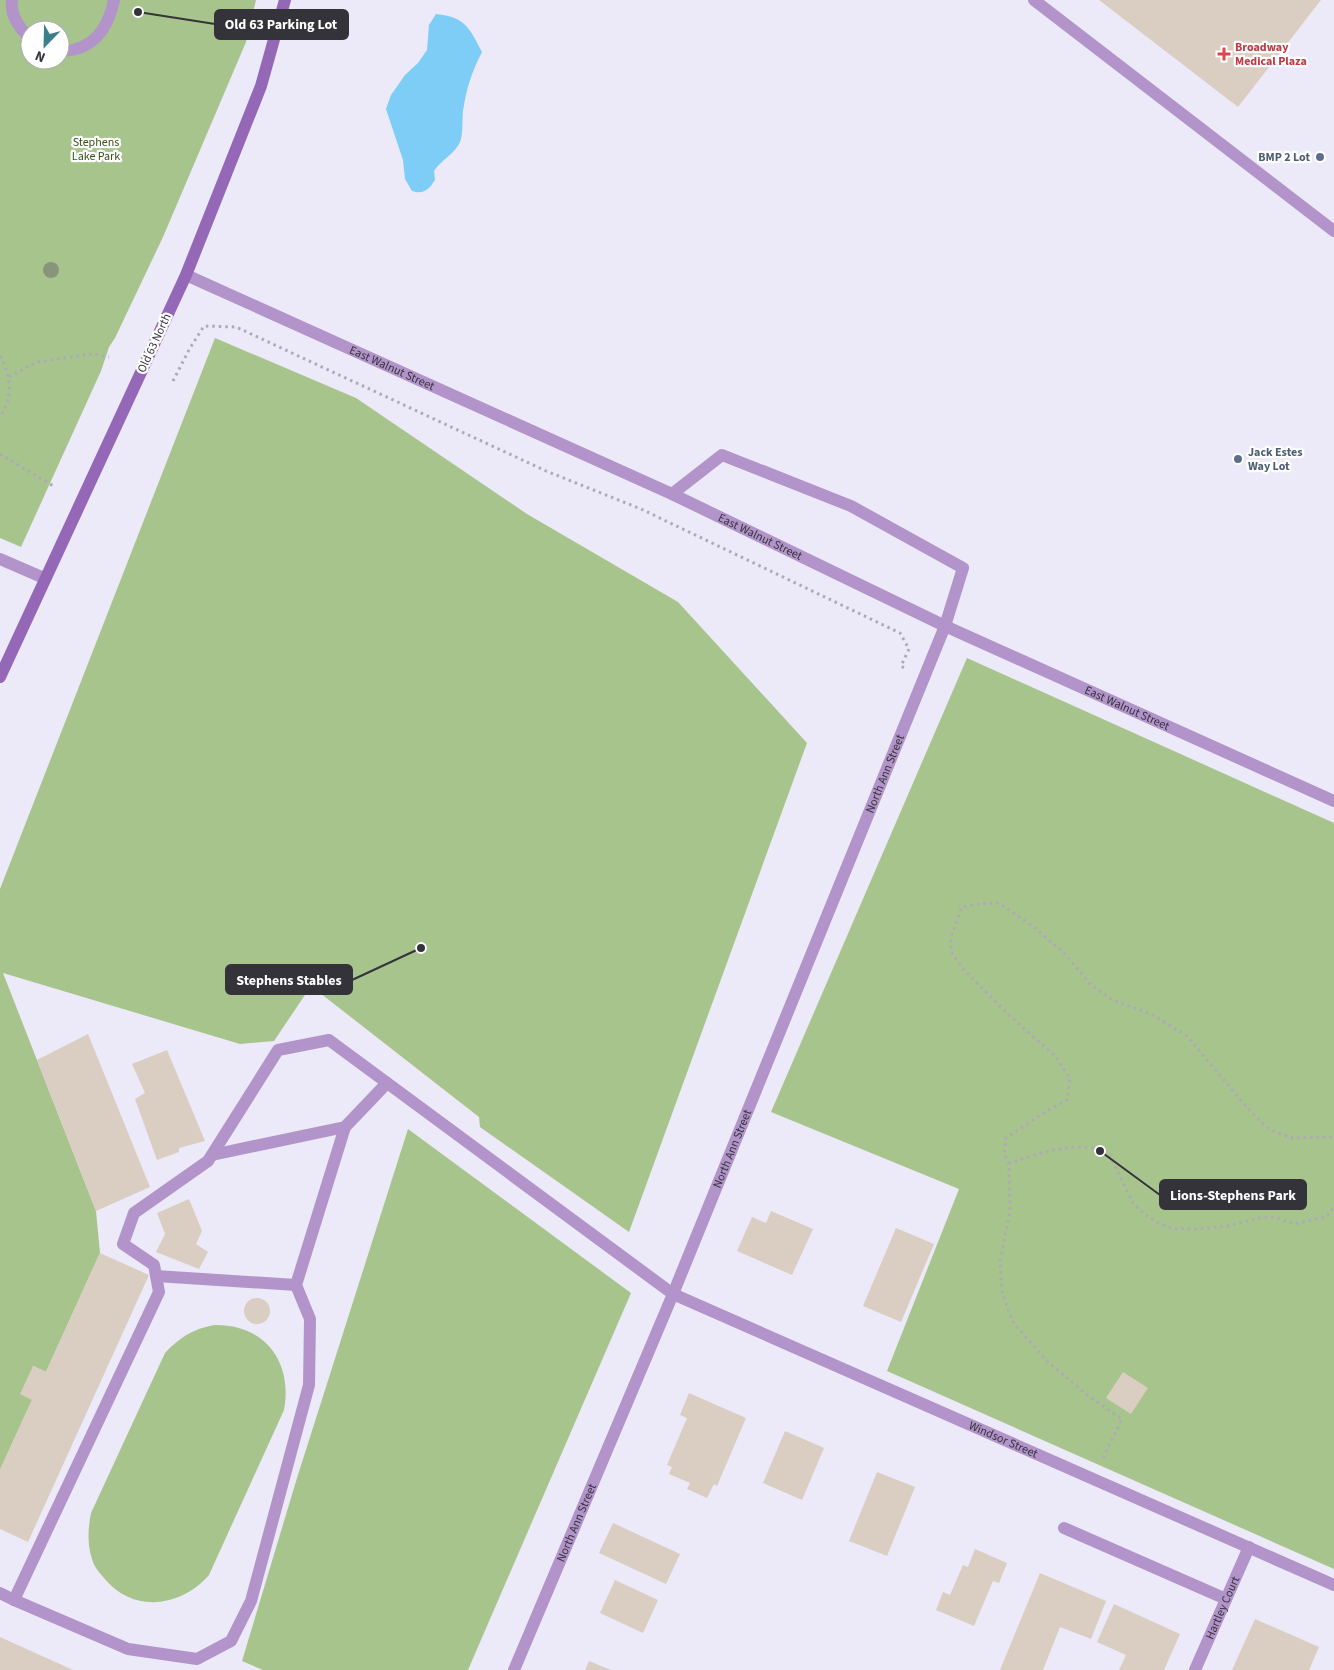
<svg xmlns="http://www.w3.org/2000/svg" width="1334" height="1670" viewBox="0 0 1334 1670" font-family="'Source Sans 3',sans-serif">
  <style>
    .green { fill: #a8c48d; fill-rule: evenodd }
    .water { fill: #7dcdf7 }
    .building { fill: #dacec2 }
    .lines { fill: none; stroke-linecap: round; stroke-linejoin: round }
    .path { stroke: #acaab7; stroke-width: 3; stroke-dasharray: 2.5 4; stroke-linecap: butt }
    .lane { stroke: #b294ca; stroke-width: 12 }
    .street { stroke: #b294ca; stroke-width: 12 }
    .secondary { stroke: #9568b7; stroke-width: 12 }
    .tree { fill: #88957a }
    .health-dot { fill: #e0444e; stroke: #fff; stroke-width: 2 }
    .service-dot { fill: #5c6f8a; stroke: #fff; stroke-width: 2 }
    .labels { text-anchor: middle; stroke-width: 4.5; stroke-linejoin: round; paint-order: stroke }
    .health-label { font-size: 12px; font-weight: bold; fill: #be3a42; stroke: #fff; text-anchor: start }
    .park-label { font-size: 12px; fill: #365012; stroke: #fff }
    .service-label { font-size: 12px; font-weight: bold; fill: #4e5e75; stroke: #fff; text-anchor: end }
    .street-label { font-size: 12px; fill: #343339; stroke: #fff }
    .leader { fill: none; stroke: #343339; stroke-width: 2 }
    .callout-dot { fill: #343339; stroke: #fff; stroke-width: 2 }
    .callout { fill: #343339; stroke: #343339; stroke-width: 2 }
    .callout-label { font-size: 14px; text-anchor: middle; font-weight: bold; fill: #fff }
  </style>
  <rect width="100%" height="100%" fill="#ece9f9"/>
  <g class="green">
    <path d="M 0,0 L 256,0 L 246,42 L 163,237 L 115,338 L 109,347 L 101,371 L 21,547 L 0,538 ZM 30,30 L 60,30 L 60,60 L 30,60 Z"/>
    <path d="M 215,338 L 356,398 L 527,514 L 678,602 L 807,743 L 629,1232 L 480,1127 L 479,1117 L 311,986 L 274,1041 L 240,1044 L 3,973 L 96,1211 L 100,1253 L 46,1372 L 33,1366 L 32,1400 L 0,1470 L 0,889 Z"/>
    <path d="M 967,658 L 1334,823 L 1334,1569 L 887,1371 L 959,1189 L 771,1112 Z"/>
    <path d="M 408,1129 L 631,1293 L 468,1670 L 263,1670 L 242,1661 L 297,1478 Z"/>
    <path d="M 214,1325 C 265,1324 293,1362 284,1410 L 209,1575 C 181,1607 133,1614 104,1578 C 99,1572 94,1567 92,1559 C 87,1544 88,1528 91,1513 L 165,1353 C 180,1337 193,1329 214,1325 Z"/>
  </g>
  <path class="water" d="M 436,14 C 465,17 469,27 482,52 C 472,71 466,90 463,111 C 462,120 463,130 461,139 C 457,153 442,159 434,171 L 435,180 C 429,189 424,195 412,191 L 405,179 L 403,160 L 386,109 L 391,95 L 405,75 L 418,63 L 427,50 L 429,25 Z"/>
  <g class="building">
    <path d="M 1099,0 L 1321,0 L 1238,107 Z"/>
    <path d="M 88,1034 L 150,1187 L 96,1211 L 37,1060 Z"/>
    <path d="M 167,1050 L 205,1141 L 179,1148 L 179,1152 L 157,1160 L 135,1099 L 145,1093 L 132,1064 Z"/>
    <path d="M 189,1199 L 202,1231 L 196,1244 L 208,1252 L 199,1269 L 156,1252 L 165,1234 L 157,1213 Z"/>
    <path d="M 771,1211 L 813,1229 L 792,1275 L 737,1251 L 752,1217 L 766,1223 Z"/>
    <path d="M 896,1228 L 934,1244 L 901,1322 L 863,1306 Z"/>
    <path d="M 100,1253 L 149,1275 L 28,1542 L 0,1529 L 0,1470 L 32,1400 L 20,1394 L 33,1366 L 46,1372 Z"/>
    <circle cx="257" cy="1311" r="13"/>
    <path d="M 1123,1372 L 1148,1388 L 1131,1414 L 1106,1398 Z"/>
    <path d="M 689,1393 L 746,1418 L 717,1486 L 714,1484 L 707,1498 L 687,1489 L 690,1483 L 669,1474 L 672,1467 L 667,1465 L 687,1418 L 680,1415 Z"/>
    <path d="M 785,1431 L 824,1448 L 802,1500 L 763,1483 Z"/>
    <path d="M 877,1472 L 915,1487 L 887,1556 L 849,1541 Z"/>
    <path d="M 613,1523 L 680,1554 L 666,1584 L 599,1553 Z"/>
    <path d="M 975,1549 L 1007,1563 L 999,1583 L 993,1581 L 974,1626 L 936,1610 L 943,1592 L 950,1595 L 963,1565 L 968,1567 Z"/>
    <path d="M 1040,1573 L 1106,1601 L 1091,1639 L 1060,1627 L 1043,1670 L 1000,1670 Z"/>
    <path d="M 615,1580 L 658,1600 L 643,1633 L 600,1613 Z"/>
    <path d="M 1114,1604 L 1180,1634 L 1164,1670 L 1119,1670 L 1126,1655 L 1097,1642 Z"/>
    <path d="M 1255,1619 L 1319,1647 L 1309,1670 L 1232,1670 Z"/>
    <path d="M 0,1637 L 73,1670 L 0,1670 Z"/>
    <path d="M 589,1661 L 611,1670 L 585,1670 Z"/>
  </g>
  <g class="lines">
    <g class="path">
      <path d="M 0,356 C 12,379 13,395 0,417"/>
      <path d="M 9,377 L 37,362 L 93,354 L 109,357"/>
      <path d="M 173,381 L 190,348 L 204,326 L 236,327 L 546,471 L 641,509 L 900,633 L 909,649 L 901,666 L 906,669"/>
      <path d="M 0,454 L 55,487"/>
      <path d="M 1009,1164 C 1031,1154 1091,1136 1110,1156 L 1133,1203 L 1148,1217 L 1162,1225 L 1174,1229 L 1196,1229 L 1227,1226 L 1259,1218 L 1274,1217 L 1294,1224 L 1326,1217 L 1334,1207"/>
      <path d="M 1103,1458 L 1122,1419 L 1091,1398 L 1048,1362 L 1012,1321 L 1002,1291 L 1000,1262 L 1010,1211 L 1009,1164 L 1004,1153 L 1006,1138 L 1045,1112 L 1067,1100 L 1070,1079 L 1056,1057 L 1009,1015 L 963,969 L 951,952 L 951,936 L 962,907 L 979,904 L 999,903 L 1034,927 L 1065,954 L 1090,984 L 1112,1000 L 1151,1014 L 1187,1036 L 1244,1104 L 1261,1122 L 1273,1131 L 1292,1138 L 1334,1137"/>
    </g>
    <g class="lane">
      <path d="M 12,0 C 10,16 19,28 30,38"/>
      <path d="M 60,50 C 65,50 72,51 76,49 C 99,43 110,21 114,0"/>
      <path d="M 212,1155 L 345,1127 L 387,1083"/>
      <path d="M 156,1276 L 296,1285 L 345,1127"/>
      <path d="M 1064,1528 L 1226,1599"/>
      <path d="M 0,1593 L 14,1600 L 159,1292 L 154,1265 L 123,1244 L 134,1213 L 208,1161 L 278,1050 L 329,1040 L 673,1294"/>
      <path d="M 14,1600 L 128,1649 L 197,1659 L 231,1641 L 251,1601 L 309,1385 L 310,1319 L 296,1285"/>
    </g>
    <g class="street">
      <path d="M 1034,0 L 1334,231"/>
      <path id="s1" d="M 186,275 L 672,494 L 945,626 L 1334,801"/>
      <path d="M 0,559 L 44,578"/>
      <path id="s2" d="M 673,1294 L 1334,1585"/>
      <path id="s3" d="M 514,1670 L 673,1294 L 945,626 L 963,568 L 851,506 L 722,455 L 672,494"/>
      <path id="s4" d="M 1195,1670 L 1249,1547"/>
    </g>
    <path class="secondary" d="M 0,677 L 186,275 L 261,86 L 285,0"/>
  </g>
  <circle class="tree" cx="51" cy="270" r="8"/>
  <path class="health-dot" d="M1221.5 46.5h5v5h5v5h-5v5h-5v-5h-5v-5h5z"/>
  <g class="service-dot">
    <circle cx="1320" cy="157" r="5"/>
    <circle cx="1238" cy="459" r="5"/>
  </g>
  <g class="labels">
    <g class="health-label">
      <text x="1235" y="51">Broadway<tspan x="1235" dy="14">Medical Plaza</tspan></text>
    </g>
    <g class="park-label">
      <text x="96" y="146">Stephens<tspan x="96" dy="14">Lake Park</tspan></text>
    </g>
    <g class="service-label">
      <text x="1310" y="161">BMP 2 Lot</text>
      <text x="1248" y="456" text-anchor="start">Jack Estes<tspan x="1248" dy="14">Way Lot</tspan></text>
    </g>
    <g class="street-label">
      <text transform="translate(154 343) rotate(-65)" y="4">Old 63 North</text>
      <text dy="4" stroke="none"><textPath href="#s1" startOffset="226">East Walnut Street</textPath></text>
      <text dy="4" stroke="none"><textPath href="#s1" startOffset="631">East Walnut Street</textPath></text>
      <text dy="4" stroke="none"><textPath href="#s1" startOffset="1036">East Walnut Street</textPath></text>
      <text dy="4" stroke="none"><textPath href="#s3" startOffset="970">North Ann Street</textPath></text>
      <text dy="4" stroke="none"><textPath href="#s3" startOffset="565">North Ann Street</textPath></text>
      <text dy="4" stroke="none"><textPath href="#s2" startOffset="361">Windsor Street</textPath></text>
      <text dy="4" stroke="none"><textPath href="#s3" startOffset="160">North Ann Street</textPath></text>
      <text dy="4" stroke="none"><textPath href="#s4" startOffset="68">Hartley Court</textPath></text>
    </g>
  </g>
  <path class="leader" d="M138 12L215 24M421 948L352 980M1100 1151L1160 1195"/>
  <g class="callout-dot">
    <circle cx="138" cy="12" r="5"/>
    <circle cx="421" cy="948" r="5"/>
    <circle cx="1100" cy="1151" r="5"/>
  </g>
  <g class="callout">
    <rect x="215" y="10" width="133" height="29" rx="5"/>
    <rect x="226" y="965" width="126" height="29" rx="5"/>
    <rect x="1160" y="1180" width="146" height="29" rx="5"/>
  </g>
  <g class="callout-label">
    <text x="281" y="29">Old 63 Parking Lot</text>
    <text x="289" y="985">Stephens Stables</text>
    <text x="1233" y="1200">Lions-Stephens Park</text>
  </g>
  <g transform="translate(45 45) rotate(203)"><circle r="24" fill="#ffffff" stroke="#aeadb0"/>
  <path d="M0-4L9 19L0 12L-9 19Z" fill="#3a808c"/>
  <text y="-8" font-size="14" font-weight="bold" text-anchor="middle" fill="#343339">N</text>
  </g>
</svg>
